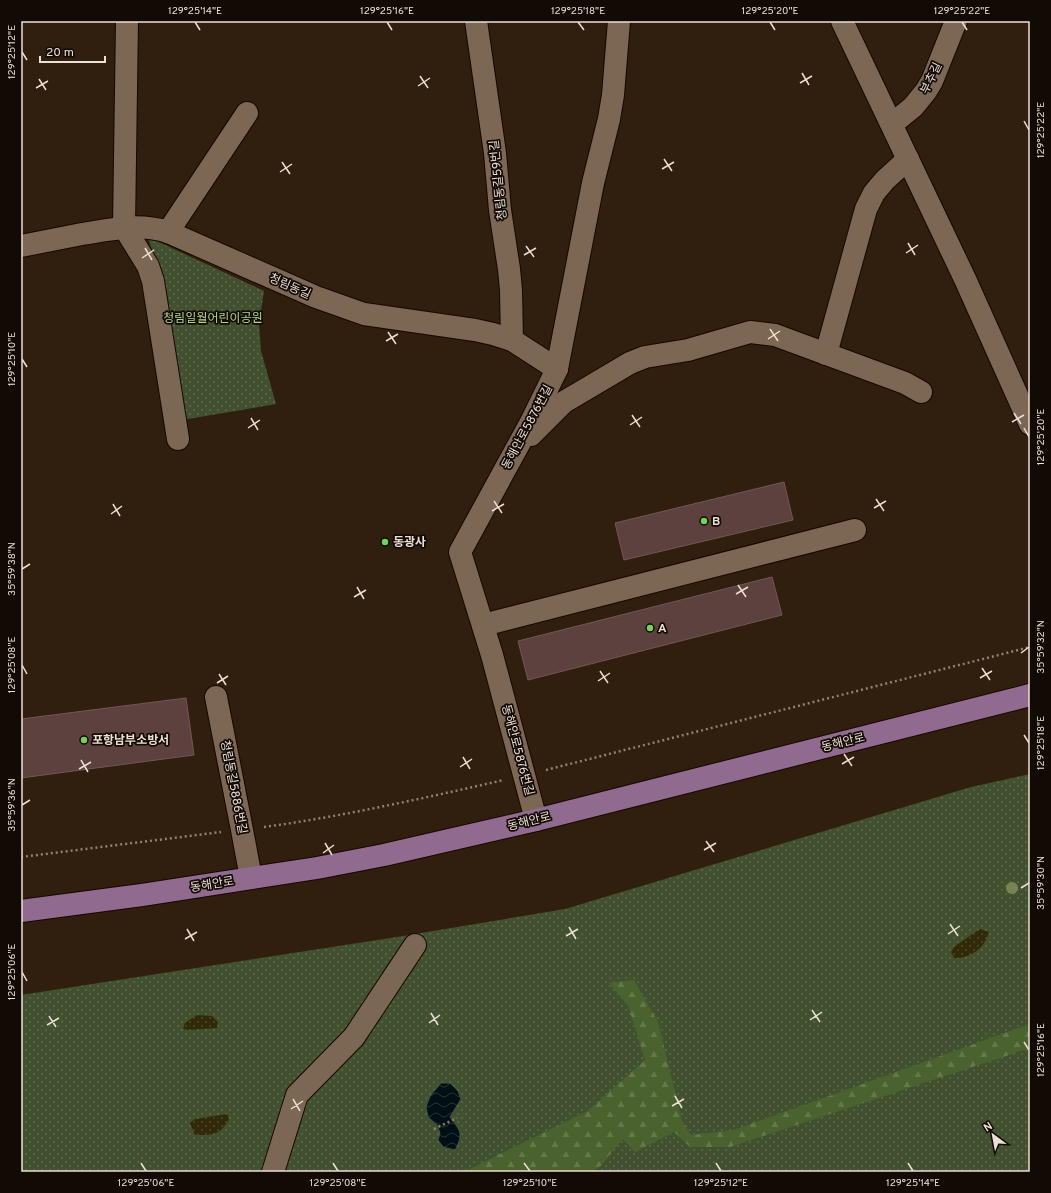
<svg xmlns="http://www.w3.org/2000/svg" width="1051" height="1193" viewBox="0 0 1051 1193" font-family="Overpass,'Noto Sans KR',sans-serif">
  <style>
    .green { fill: url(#green-dots) }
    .forest { fill: url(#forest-firs) }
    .sand { fill: url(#sand-dots) }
    .water { fill: url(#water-waves); stroke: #474e4f }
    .building { fill: #5d413f; stroke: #745754 }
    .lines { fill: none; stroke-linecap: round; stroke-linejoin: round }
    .minor-casing { stroke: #170700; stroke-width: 24 }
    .major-casing { stroke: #170700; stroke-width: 24 }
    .path { stroke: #918175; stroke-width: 2.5; stroke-dasharray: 2 3; stroke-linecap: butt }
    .minor { stroke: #7c6654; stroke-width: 22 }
    .major { stroke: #906b8f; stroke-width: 22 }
    .tree { fill: #778451 }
    .ticks { fill: none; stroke: #ecdfd6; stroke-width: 1.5 }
    .poi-dot { fill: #71d25e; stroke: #120a05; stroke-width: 1.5 }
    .labels { text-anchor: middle; stroke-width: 3.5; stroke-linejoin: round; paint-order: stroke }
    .street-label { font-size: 12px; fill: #ecdfd6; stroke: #120a05 }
    .park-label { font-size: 12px; fill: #b1d787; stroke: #120a05 }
    .poi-label { font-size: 12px; font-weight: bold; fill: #ecdfd6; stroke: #120a05; text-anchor: start }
    .neatline { fill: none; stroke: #ecdfd6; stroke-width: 1.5 }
    .ticks-label { font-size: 10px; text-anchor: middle; fill: #ecdfd6 }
  </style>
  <defs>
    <pattern id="green-dots" width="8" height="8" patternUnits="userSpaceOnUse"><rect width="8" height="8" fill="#41512f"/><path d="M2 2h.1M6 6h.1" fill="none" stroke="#5d6a4c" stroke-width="1.8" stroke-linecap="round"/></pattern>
    <pattern id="forest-firs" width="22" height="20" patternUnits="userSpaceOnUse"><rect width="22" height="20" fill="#4a622d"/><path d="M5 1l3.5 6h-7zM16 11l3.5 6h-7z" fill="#64784b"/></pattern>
    <pattern id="sand-dots" width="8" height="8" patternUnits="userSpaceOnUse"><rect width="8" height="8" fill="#312908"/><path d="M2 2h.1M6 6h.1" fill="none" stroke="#4f482b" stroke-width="1.8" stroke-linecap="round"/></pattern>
    <pattern id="water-waves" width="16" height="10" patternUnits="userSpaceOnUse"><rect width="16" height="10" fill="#001015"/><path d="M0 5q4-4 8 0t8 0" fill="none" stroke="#253236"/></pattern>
  </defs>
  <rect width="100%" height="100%" fill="#301e0e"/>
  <g class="green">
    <path d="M 148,237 L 264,291 L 259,324 L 261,351 L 276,404 L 182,420 L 159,273 Z"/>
    <path d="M 1030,774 L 1030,1172 L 21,1172 L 21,995 L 397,937 L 565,909 L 971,787 Z"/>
  </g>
  <path class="forest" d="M 634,980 L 658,1022 L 682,1121 L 691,1135 L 734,1130 L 1030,1024 L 1030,1048 L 730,1147 L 690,1147 L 674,1132 L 635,1152 L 623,1139 L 610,1154 L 602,1165 L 591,1172 L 464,1172 L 588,1111 L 645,1060 L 628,1005 L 609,983 Z"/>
  <g class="sand">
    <path d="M 980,929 L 989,932 C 986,944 976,954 964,957 C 961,958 957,958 954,958 L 951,952 L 955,946 Z"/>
    <path d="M 197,1015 L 212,1016 L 218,1022 L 217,1028 L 189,1030 L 183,1029 L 185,1023 Z"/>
    <path d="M 227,1114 L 229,1119 C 220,1136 212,1135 195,1135 L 190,1123 L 195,1119 Z"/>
  </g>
  <path class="water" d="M 441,1083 L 450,1083 L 458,1091 L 461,1099 L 450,1117 C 460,1130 464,1134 455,1150 L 443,1147 L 438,1140 L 440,1133 L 437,1125 L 428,1117 L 426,1107 L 430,1096 Z"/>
  <g class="building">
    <path d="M 784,482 L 793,520 L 624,560 L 615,523 Z"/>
    <path d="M 772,577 L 782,615 L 528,680 L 518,641 Z"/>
    <path d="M 186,698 L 194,755 L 21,778 L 21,719 Z"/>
  </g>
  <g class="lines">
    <defs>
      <g id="minor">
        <path d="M 127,21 L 124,227 L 148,266 L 153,281 L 178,439"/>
        <path d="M 476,21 L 495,153 L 500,210 L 509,269 L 511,290 L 512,340"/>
        <path d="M 842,21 L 965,279 L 1030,424"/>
        <path d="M 892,124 L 913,107 L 926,91 L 932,81 L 956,21"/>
        <path d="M 168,232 L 247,113"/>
        <path d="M 21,246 C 41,242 62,238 82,234 C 113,229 138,223 168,232 L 316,297 L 364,314 L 475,330 L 493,334 L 512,340 L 557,369"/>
        <path d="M 826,354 L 866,209 L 874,193 L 885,180 L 908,159"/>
        <path d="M 531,435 L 564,402 L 630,363 L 645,357 L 688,350 L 750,332 L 775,335 L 905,383 L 921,392"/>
        <path d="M 483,625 L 855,530"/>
        <path d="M 216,697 L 242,830 L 251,878"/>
        <path d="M 536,820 L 492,655 L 460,552 L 531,422 L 557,369 L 593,183 L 609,119 L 613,95 L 619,21"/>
        <path d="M 273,1172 L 297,1095 L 354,1037 L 415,945"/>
      </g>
      <path id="major" d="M 21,911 L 142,895 L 317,868 L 384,855 L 536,820 L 1030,695"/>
    </defs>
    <use href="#minor" class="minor-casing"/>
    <use href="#major" class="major-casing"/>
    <g class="path">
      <path d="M 546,770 L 1030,647"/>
      <path d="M 264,827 C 345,816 424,798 504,780"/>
      <path d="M 21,857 L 221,832"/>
      <path d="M 434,1129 L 457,1118"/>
    </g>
    <use href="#minor" class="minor"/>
    <use href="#major" class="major"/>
  </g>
  <circle class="tree" cx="1012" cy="888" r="6"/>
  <path class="ticks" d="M 195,22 L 200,30M 387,22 L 392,30M 578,22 L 584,30M 770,22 L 775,30M 962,22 L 967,30M 22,52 L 27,60M 802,73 L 809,85M 420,76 L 428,88M 39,79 L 46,90M 800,83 L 812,76M 418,86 L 430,78M 36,88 L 48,81M 1024,121 L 1029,130M 664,159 L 672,171M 282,162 L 290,174M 662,169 L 674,162M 280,172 L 292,164M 908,243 L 915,255M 526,246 L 534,257M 145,248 L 152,260M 906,253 L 918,245M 524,255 L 536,248M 142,258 L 154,250M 770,329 L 778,341M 388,332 L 396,344M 768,339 L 780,331M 386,341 L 398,334M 22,359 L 27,367M 1014,413 L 1021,424M 632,415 L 640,427M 251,418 L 258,430M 1012,422 L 1024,415M 630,425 L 642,417M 248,428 L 260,420M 1024,428 L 1029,437M 876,499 L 884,511M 494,501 L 502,513M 113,504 L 120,516M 874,508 L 886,501M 492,511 L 504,504M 111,514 L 122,506M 22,569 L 30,564M 738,585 L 746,597M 357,587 L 364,599M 736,594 L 748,587M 354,597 L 366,590M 1021,653 L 1029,647M 22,665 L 27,674M 982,668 L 990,680M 600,671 L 608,683M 219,674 L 226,685M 980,678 L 992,671M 598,681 L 610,673M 217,683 L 228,676M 1024,735 L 1029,743M 844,754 L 852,766M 463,757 L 470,769M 81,760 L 88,772M 842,764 L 854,757M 460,767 L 472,759M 79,769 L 91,762M 22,805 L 30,800M 706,841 L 714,852M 325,843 L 332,855M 704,850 L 716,843M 323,853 L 334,845M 1021,888 L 1029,883M 950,924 L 958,936M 569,927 L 576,939M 187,929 L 194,941M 948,934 L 960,926M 566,936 L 578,929M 185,939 L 197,932M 22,972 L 27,981M 812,1010 L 820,1022M 431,1013 L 438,1025M 49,1016 L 56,1027M 810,1020 L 822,1012M 429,1023 L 440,1015M 47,1025 L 59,1018M 1024,1042 L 1029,1050M 675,1096 L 682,1108M 293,1099 L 300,1111M 672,1106 L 684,1099M 291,1109 L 303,1101M 141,1163 L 146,1171M 333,1163 L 338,1171M 524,1163 L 530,1171M 716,1163 L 721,1171M 908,1163 L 913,1171"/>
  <g class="poi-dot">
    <circle cx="704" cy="521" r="4"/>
    <circle cx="385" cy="542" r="4"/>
    <circle cx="650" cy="628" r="4"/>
    <circle cx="84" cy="740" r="4"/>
  </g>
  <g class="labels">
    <g class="street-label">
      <text transform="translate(931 78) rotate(-64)" y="4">부추길</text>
      <text transform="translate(498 180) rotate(-96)" y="4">청림동길59번길</text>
      <text transform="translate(290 286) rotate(24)" y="4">청림동길</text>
      <text transform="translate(527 427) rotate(-62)" y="4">동해안로5876번길</text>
      <text transform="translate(843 742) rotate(-14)" y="4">동해안로</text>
      <text transform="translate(518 750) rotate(75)" y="4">동해안로5876번길</text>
      <text transform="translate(234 787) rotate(79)" y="4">청림동길5886번길</text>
      <text transform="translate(529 821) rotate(-14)" y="4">동해안로</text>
      <text transform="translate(212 884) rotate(-9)" y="4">동해안로</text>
    </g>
    <g class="park-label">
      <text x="213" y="322">청림일월어린이공원</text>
    </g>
    <g class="poi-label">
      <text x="712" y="525">B</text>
      <text x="393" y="546">동광사</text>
      <text x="658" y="632">A</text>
      <text x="92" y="744">포항남부소방서</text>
    </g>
  </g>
  <rect width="1051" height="1193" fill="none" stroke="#120a05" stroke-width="44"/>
  <g transform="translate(993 1135) rotate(328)" stroke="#120a05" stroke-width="3" paint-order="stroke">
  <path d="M0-3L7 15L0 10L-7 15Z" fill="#ecdfd6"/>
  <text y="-6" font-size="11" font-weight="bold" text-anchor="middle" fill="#ecdfd6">N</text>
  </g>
  <path d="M40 56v6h65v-6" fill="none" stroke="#ecdfd6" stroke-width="2"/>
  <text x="46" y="56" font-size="12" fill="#ecdfd6" stroke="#120a05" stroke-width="3" paint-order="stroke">20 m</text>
  <rect x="22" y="22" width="1007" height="1149" class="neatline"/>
  <g class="ticks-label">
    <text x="195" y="14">129°25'14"E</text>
    <text x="387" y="14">129°25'16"E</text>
    <text x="578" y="14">129°25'18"E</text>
    <text x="770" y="14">129°25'20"E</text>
    <text x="962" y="14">129°25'22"E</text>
    <text transform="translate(11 52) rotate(-90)" y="4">129°25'12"E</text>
    <text transform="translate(1040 130) rotate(-90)" y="4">129°25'22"E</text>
    <text transform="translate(11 359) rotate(-90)" y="4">129°25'10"E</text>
    <text transform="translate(1040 437) rotate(-90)" y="4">129°25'20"E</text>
    <text transform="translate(11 569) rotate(-90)" y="4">35°59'38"N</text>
    <text transform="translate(1040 647) rotate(-90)" y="4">35°59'32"N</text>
    <text transform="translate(11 665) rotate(-90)" y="4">129°25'08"E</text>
    <text transform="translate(1040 743) rotate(-90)" y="4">129°25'18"E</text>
    <text transform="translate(11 805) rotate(-90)" y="4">35°59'36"N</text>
    <text transform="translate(1040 883) rotate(-90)" y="4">35°59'30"N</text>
    <text transform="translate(11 972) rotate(-90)" y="4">129°25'06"E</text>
    <text transform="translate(1040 1050) rotate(-90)" y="4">129°25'16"E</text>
    <text x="146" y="1186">129°25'06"E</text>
    <text x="338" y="1186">129°25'08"E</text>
    <text x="530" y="1186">129°25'10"E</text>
    <text x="721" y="1186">129°25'12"E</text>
    <text x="913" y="1186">129°25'14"E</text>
  </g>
</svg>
